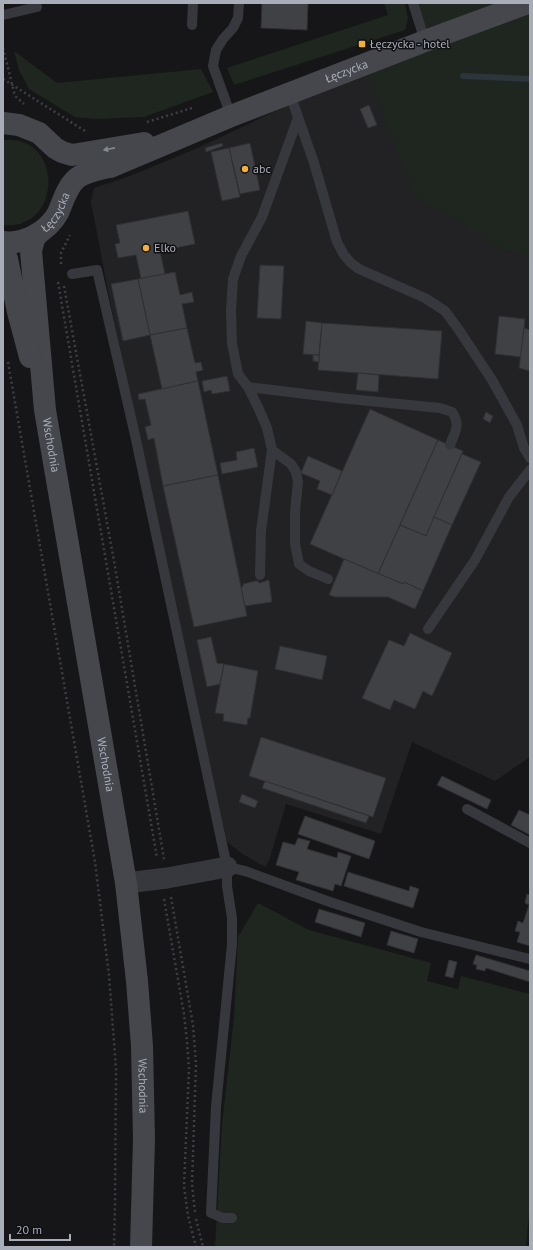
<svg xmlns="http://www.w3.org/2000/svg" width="533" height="1250" viewBox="0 0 533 1250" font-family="'PT Sans',sans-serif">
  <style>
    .built { fill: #222225 }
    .green { fill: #1e261f }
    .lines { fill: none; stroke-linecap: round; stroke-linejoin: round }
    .stream { stroke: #2c353c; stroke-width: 6 }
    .building { fill: #404145; stroke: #303034 }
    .path { stroke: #3d3f44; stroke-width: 2.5; stroke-dasharray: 2 3; stroke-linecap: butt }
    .lane { stroke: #37383d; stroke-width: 10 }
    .street { stroke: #37383d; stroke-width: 21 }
    .secondary { stroke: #45474d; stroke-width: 22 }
    .oneway { fill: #858993 }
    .poi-dot { fill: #f2b134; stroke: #111113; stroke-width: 1.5 }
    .labels { text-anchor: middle; stroke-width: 3; stroke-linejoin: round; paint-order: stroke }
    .poi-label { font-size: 12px; fill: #a8adb8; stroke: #111113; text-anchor: start }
    .street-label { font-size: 12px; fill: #a8adb8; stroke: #111113 }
  </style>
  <rect width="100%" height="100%" fill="#161618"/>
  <path class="built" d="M 367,73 L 507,251 L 530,258 L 530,757 L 495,781 L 412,742 L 381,834 L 286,804 L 269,861 L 265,867 L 244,855 L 227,842 L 110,301 L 91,202 L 94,188 L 127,177 L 193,150 L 293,103 Z"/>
  <g class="green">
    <path d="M 384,3 L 405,3 L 408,18 L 405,30 L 234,85 L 227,68 L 388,15 Z"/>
    <path d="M 413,3 L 503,3 L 422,33 Z"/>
    <path d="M 530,10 L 530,258 L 507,251 L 415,196 L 367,73 Z"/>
    <path d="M 14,51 L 57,83 L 201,69 L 213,92 L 144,117 L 97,119 L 75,117 L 29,89 L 19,70 Z"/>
    <path d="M 3,140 C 64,134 63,231 3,225 Z"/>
    <path d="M 258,903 L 309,930 L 431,963 L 427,981 L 458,989 L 461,976 L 530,994 L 530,1202 L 526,1247 L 215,1247 L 222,1125 L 234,1017 L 238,937 Z"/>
  </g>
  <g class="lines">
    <path class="stream" d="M 463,76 L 530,79"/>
  </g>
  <g class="building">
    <path d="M 262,3 L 308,3 L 307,30 L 261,28 Z"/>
    <path d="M 369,105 L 377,125 L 368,128 L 360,109 Z"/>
    <path d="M 222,143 L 223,146 L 206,152 L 205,148 Z"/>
    <path d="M 250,143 L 260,190 L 240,194 L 229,148 Z"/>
    <path d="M 229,148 L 240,197 L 222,201 L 211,152 Z"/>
    <path d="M 188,211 L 195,244 L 160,251 L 165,274 L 141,279 L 136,255 L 118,258 L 115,244 L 120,243 L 116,225 Z"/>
    <path d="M 260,265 L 284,266 L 281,319 L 257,318 Z"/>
    <path d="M 175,272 L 180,295 L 192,292 L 194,302 L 182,304 L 187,328 L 150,335 L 138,279 Z"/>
    <path d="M 138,279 L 150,335 L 123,341 L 111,284 Z"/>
    <path d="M 499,316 L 525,319 L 521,357 L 495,354 Z"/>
    <path d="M 306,321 L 322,323 L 319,355 L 303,354 Z"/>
    <path d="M 322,323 L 442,331 L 438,379 L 318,370 Z"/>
    <path d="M 187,328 L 195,363 L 201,362 L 203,370 L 196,372 L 198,381 L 162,389 L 150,335 Z"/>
    <path d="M 524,328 L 530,330 L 530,371 L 519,368 Z"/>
    <path d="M 313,355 L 319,355 L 319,362 L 313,361 Z"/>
    <path d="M 358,373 L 379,375 L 378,392 L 356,390 Z"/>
    <path d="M 227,376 L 230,391 L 212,394 L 211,390 L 204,392 L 202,381 Z"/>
    <path d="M 198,381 L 218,475 L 163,486 L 154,438 L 148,440 L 145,427 L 151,425 L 145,399 L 139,400 L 138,394 Z"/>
    <path d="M 370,409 L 438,440 L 378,574 L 310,544 Z"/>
    <path d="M 486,412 L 493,416 L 490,423 L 483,419 Z"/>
    <path d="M 438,440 L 463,451 L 426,536 L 400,525 Z"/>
    <path d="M 254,448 L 258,467 L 222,474 L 220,463 L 237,460 L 236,452 Z"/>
    <path d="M 462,454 L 481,462 L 452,525 L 434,517 Z"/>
    <path d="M 308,456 L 342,471 L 332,495 L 317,489 L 320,481 L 301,473 Z"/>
    <path d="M 218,475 L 247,616 L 194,627 L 163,486 Z"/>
    <path d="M 434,517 L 452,525 L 423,591 L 404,582 L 403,584 L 378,574 L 400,525 L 426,536 Z"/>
    <path d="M 344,559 L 403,584 L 404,582 L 423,591 L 415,609 L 388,597 L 335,597 L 329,595 Z"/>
    <path d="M 269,580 L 272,602 L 245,606 L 241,587 L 243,586 L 243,584 L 255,581 L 258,581 L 259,583 Z"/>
    <path d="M 410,633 L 452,653 L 432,696 L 423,691 L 415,709 L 394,700 L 390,710 L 362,698 L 389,640 L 404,646 Z"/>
    <path d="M 211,637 L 217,663 L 224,664 L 220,684 L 207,687 L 197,640 Z"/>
    <path d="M 280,646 L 327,656 L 322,680 L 275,669 Z"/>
    <path d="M 224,664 L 258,671 L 250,718 L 248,718 L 247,725 L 223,721 L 224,714 L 215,713 Z"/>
    <path d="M 261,737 L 386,778 L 373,817 L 249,776 Z"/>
    <path d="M 442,776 L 491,800 L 487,809 L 437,785 Z"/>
    <path d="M 265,781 L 369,816 L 366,823 L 262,788 Z"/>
    <path d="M 242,794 L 258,801 L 255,808 L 239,802 Z"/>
    <path d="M 519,810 L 530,815 L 530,835 L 511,825 Z"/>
    <path d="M 305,816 L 375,841 L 369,859 L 298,834 Z"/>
    <path d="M 298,838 L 310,841 L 307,849 L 337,858 L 338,852 L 351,856 L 341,886 L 335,884 L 333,891 L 296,880 L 299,872 L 276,865 L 283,842 L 295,845 Z"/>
    <path d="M 348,872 L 409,891 L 410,886 L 419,889 L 413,908 L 344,886 Z"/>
    <path d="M 527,894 L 530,895 L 530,946 L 517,942 L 520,932 L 515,931 L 518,921 L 523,923 L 529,905 L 525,903 Z"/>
    <path d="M 319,909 L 365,923 L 361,937 L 315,922 Z"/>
    <path d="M 391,931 L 418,939 L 414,953 L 387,945 Z"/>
    <path d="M 476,955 L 530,971 L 530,982 L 486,968 L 485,971 L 476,969 L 477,965 L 473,964 Z"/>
    <path d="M 449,960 L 457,962 L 453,978 L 445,976 Z"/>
  </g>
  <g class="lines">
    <g class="path">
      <path d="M 3,48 L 15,96 L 24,104"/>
      <path d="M 3,79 L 85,131"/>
      <path d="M 147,122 L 192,108"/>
      <path d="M 61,264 L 61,253 L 70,235"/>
      <path d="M 58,282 L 157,858"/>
      <path d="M 64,286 L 114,561 L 164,859"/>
      <path d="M 8,362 L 95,862 L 109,975 L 116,1069 L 115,1203 L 114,1247"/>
      <path d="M 171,897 L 193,1025 L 196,1064 L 192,1184 L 195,1212"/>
      <path d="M 164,899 L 184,1014 L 187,1042 L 189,1068 L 184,1186 L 188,1216 L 196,1247"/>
      <path d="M 196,1219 L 203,1247"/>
    </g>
    <g class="lane">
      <path d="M 413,3 L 425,41"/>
      <path d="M 3,15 L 37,7"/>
      <path d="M 192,25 L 193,3"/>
      <path d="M 290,94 L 314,163 L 337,242 L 344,255 L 351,263 L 359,269 L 425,298 L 445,311 L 459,330 L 492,380 L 517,425 L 524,448 L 530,458"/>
      <path d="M 231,116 L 213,66 L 216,50 L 223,39 L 233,28 L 238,18 L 239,3"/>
      <path d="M 72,274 L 97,270 L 135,435 L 227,867 L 227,886 L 232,918 L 232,944 L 216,1107 L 211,1213 L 223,1218 L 232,1218"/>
      <path d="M 248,387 L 339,398 L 440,408 L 452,412 C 461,425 455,432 450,445"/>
      <path d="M 272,450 L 291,464 L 296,472 L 298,482 L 295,512 L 295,544 L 299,564 L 309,571 L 328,579"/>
      <path d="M 260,575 L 261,531 L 272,450 L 267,428 L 258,407 L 248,387 L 238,374 L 232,343 L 231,311 L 233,279 L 241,256 L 262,217 L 298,118"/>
      <path d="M 428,629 L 475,560 L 509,497 L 530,470"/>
      <path d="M 467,809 L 530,843"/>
      <path d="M 227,867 L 245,871 L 327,901 L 421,932 L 530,959"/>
    </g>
    <path class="street" d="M 126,883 L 167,878 L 227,867"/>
    <g class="secondary">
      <path d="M 3,123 L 19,125 L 39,133 L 55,148 L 62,152 L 72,155 L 144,143"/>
      <path id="s1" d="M 38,234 L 34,239 L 31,251 L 45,410 L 126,883 L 137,981 L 142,1046 L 144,1139 L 141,1247"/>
      <path id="s2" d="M 3,242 C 24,245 48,231 58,213 C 63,202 66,189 75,180 C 83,172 99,169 110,167 L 231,116 L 425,41 L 528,3"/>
      <path d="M 3,252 L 7,259 L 18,312 L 30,357"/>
    </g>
  </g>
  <defs><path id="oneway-solid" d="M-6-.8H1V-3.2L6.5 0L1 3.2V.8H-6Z"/></defs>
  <use class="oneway" href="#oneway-solid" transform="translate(109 149) rotate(169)"/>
  <g class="poi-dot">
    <rect x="358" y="40" width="8" height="8" rx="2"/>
    <circle cx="245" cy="169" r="4"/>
    <circle cx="146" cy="248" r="4"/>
  </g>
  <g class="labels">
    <g class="poi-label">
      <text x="370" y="48">Łęczycka - hotel</text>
      <text x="253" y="173">abc</text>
      <text x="154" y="252">Elko</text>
    </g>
    <g class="street-label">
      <text dy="4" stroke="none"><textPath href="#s2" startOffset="396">Łęczycka</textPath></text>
      <text dy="4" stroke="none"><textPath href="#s2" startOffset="65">Łęczycka</textPath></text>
      <text dy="4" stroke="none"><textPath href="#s1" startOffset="214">Wschodnia</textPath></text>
      <text dy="4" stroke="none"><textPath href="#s1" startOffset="538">Wschodnia</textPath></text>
      <text dy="4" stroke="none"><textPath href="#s1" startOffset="862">Wschodnia</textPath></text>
    </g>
  </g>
  <rect width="533" height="1250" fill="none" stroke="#a8adb8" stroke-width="8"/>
  <path d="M10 1234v6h60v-6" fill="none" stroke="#a8adb8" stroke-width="2"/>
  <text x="16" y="1234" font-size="12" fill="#a8adb8" stroke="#111113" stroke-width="3" paint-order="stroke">20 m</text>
</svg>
